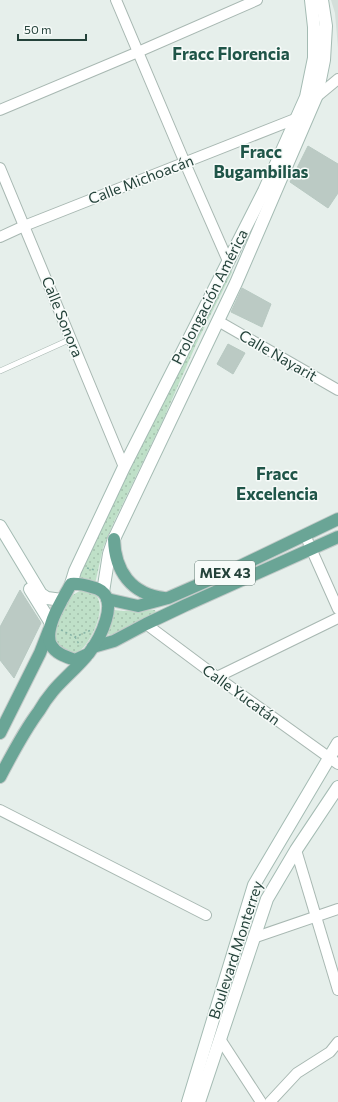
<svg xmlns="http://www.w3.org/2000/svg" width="338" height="1102" viewBox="0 0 338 1102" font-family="Commissioner,sans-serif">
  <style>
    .built { fill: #d4dfda }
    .park { fill: url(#park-dots) }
    .building { fill: #bbcac4; stroke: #b8c9c2 }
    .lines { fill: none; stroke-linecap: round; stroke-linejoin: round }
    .lane-casing { stroke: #a8b8b2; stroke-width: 6 }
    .street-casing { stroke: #a8b8b2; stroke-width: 12 }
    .secondary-casing { stroke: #a4bbb3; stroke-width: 14 }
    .primary-casing { stroke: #c2cac8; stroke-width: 14 }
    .path { stroke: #86b3a5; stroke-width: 1.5; stroke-dasharray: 2 3; stroke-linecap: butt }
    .lane { stroke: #fff; stroke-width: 5 }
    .street { stroke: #fff; stroke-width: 10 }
    .secondary { stroke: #fff; stroke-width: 12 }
    .primary { stroke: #6aa596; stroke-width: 12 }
    .labels { text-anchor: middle; stroke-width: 3; stroke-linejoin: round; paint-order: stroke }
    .shield { fill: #f7fbf9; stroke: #637a73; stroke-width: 1 }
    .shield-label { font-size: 14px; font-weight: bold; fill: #24423a }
    .street-label { font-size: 15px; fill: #24423a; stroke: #f7fbf9 }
    .quarter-label { font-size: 17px; font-weight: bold; fill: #1f5548; stroke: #f7fbf9 }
  </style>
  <defs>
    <pattern id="park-dots" width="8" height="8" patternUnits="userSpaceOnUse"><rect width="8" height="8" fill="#bfe0c8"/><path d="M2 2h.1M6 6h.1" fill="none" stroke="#a4c1ad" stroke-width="1.8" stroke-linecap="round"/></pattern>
  </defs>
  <rect width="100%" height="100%" fill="#e6efeb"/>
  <path class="built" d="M 331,0 L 338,0 L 338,48 L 335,13 Z"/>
  <g class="park">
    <path d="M 229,267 L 232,272 L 198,340 L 163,420 L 113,524 L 103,548 L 95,584 L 77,578 Z"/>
    <path d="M 83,590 C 86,591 91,591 94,593 C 108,605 94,635 84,647 C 81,650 76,653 72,656 L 52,641 C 58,621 60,597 83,590 Z"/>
    <path d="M 114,610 L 123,611 L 155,610 L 156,613 L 111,635 L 106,634 L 112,611 Z"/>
  </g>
  <g class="building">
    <path d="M 308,146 L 338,164 L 338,193 L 328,208 L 290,182 Z"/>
    <path d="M 242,288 L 271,304 L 262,327 L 231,312 Z"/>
    <path d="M 228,344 L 245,353 L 233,374 L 217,364 Z"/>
    <path d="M 20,590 L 41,623 L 14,678 L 0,660 L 0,627 Z"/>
  </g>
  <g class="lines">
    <defs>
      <path id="lane" d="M 0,371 L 71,339"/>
      <g id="street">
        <path d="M 116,0 L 185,163 L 228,261"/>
        <path d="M 314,99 L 338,79"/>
        <path d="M 0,110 L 138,52 L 257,0"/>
        <path d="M 0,168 L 124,467"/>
        <path d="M 0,237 L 24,226 L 295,119 L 299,115"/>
        <path d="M 218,321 L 338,390"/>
        <path d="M 305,535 L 338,609"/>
        <path d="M 146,624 L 217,677 L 338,764"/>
        <path d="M 217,677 L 338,618"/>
        <path d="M 0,810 L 206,915"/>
        <path d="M 296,850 L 338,990"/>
        <path d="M 253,938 L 338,909"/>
        <path d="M 220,1039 L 261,1102"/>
        <path d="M 270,1102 L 297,1073 L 330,1052 L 338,1042"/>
      </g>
      <g id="secondary">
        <path d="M 0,526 L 41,594 L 47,598 L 62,600"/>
        <path d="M 71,584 L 75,571 L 124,467 L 264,191 L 306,97 L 314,58 L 314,27 L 311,0"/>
        <path d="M 30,589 L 51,623"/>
        <path d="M 103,592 L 109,554 L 114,539 L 236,283 L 317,95 L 324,60 L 326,26 L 322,0"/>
        <path d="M 188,1102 L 254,885 L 338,743"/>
        <path d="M 199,1102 L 267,899 L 296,850 L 338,787"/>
      </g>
      <g id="primary">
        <path d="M 114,539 C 115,571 131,594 164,598"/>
        <path d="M 107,599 L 138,606 L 168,598 L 232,570 L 338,519"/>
        <path d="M 93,647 L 114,641 L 146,624 L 186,605 L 338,537"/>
        <path d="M 0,733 L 40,653 L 49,630"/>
        <path d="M 0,777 C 12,754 24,731 39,711 C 43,704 48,697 53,691 C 64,678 78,667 89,653 C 99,640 121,599 98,589 C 88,586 81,583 71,584 C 63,599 43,628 51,645 C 56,654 67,657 75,660 L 88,654"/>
      </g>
    </defs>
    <use href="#lane" class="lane-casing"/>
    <use href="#street" class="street-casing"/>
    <use href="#secondary" class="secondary-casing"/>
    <use href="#primary" class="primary-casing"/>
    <g class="path">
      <path d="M 87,568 L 95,570"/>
      <path d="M 61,630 L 75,637 L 91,630"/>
      <path d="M 75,637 L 80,646"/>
    </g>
    <use href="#lane" class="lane"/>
    <use href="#street" class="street"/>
    <use href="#secondary" class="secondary"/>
    <use href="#primary" class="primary"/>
  </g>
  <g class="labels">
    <rect class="shield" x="195" y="561" width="60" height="24" rx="3"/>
    <g class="shield-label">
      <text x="225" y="578">MEX 43</text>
    </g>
    <g class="street-label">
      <text transform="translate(141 180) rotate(-21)" y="5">Calle Michoacán</text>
      <text transform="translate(210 297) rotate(-63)" y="5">Prolongación América</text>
      <text transform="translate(62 317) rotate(68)" y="5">Calle Sonora</text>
      <text transform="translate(278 356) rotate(30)" y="5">Calle Nayarit</text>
      <text transform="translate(241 695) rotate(36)" y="5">Calle Yucatán</text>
      <text transform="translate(236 950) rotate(-72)" y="5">Boulevard Monterrey</text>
    </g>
    <g class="quarter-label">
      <text x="231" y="60">Fracc Florencia</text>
      <text x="261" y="158">Fracc<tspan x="261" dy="20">Bugambilias</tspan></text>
      <text x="277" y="480">Fracc<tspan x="277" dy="20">Excelencia</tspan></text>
    </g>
  </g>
  <path d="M18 34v6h68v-6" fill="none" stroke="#24423a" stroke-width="2"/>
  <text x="24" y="34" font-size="12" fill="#24423a" stroke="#f7fbf9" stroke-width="3" paint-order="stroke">50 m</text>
</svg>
